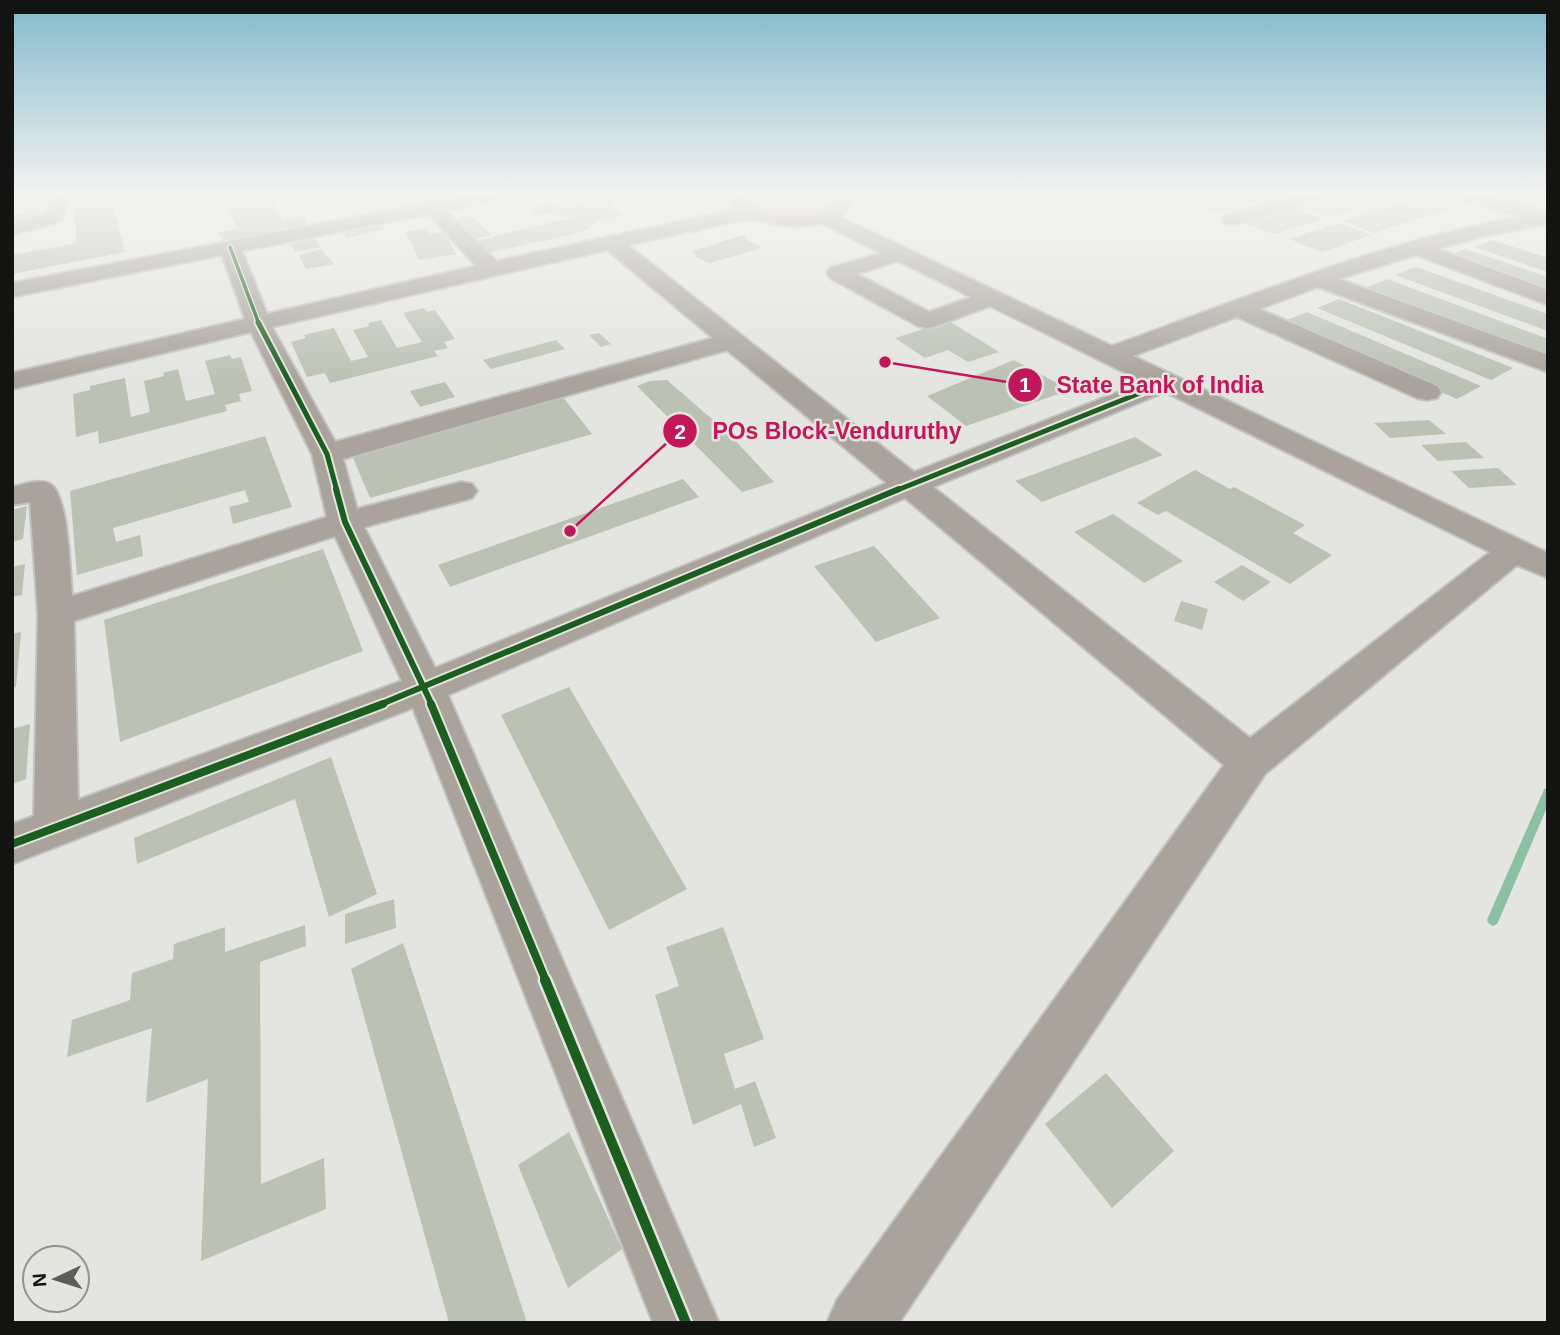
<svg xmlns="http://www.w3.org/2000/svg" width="1560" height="1335" viewBox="0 0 1560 1335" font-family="Helvetica,sans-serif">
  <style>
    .green { fill: #e8c6b5 }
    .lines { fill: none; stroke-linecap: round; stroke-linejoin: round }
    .stream { fill: #8cc0a2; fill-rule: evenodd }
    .building { fill: #bbc2b3 }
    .minor-casing { stroke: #c2c2c0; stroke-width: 4 }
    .minor { fill: #a9a39b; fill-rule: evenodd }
    .cycleway-far4-casing { stroke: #e5e5df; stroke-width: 6 }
    .cycleway-far3-casing { stroke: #e5e5df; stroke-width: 9 }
    .cycleway-far2-casing { stroke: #e5e5df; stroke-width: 10 }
    .cycleway-far1-casing { stroke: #e5e5df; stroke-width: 12 }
    .cycleway-casing { stroke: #e5e5df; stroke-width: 15 }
    .cycleway-far4 { stroke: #1b5e20; stroke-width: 3.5 }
    .cycleway-far3 { stroke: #1b5e20; stroke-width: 5 }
    .cycleway-far2 { stroke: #1b5e20; stroke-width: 6 }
    .cycleway-far1 { stroke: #1b5e20; stroke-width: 8 }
    .cycleway { stroke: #1b5e20; stroke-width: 10 }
    .leader { fill: none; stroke: #c2185b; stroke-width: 2.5 }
    .callout-dot { fill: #c2185b; stroke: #e5e5df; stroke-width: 2.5 }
    .mark-label { font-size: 21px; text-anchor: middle; font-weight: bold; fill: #fff }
    .callout-label { font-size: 23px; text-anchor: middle; font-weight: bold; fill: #c2185b; stroke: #e5e5df; stroke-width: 5; stroke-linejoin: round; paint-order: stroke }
  </style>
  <rect width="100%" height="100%" fill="#e4e4e0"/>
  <path class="green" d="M 763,194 L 822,194 L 829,199 L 829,203 C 814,221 776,218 758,206 L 756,201 Z"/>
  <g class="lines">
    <path class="stream" d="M 1548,788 L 1548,805 L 1499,920 L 1497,924 L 1493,926 L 1489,924 L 1487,920 L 1543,792 L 1544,789 Z"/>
  </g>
  <g class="building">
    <path d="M 73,194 L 110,194 L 125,252 L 12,274 L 12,255 L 77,243 Z"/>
    <path d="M 218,194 L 269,194 L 283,221 L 304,216 L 309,229 L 227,244 L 218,233 L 238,228 Z"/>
    <path d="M 369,194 L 404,194 L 404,195 L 375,200 Z"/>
    <path d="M 578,194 L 605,194 L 614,200 L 609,211 L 620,213 L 614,220 L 598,219 L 589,229 L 570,235 L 483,254 L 470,242 L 571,218 L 545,213 L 538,215 L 530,211 L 542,205 L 575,208 L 583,201 L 576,195 Z"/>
    <path d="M 1216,194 L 1255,194 L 1266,198 L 1217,212 L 1189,201 Z"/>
    <path d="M 1340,194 L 1400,194 L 1329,216 L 1300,205 Z"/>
    <path d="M 1432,194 L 1463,204 L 1374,233 L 1343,221 Z"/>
    <path d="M 1294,208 L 1324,219 L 1274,234 L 1244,223 Z"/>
    <path d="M 38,211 L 38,216 L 12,221 L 12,215 Z"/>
    <path d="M 471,215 L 491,235 L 468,240 L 452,221 Z"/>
    <path d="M 381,223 L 385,229 L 346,238 L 342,231 Z"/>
    <path d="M 1339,223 L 1371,235 L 1322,252 L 1289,239 Z"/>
    <path d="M 427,229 L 430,234 L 444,232 L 456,254 L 419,260 L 406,232 Z"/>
    <path d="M 743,235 L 749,241 L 763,248 L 709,263 L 698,258 L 692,251 Z"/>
    <path d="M 314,239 L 321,247 L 296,252 L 290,244 Z"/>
    <path d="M 1492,240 L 1548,258 L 1548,272 L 1474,247 Z"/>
    <path d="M 321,249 L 334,264 L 306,269 L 299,255 Z"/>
    <path d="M 1465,249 L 1548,277 L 1548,292 L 1447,257 Z"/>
    <path d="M 1416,267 L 1548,314 L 1548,331 L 1395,275 Z"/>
    <path d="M 1387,279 L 1548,339 L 1548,350 L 1539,355 L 1366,288 Z"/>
    <path d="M 1339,299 L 1513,368 L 1491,380 L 1317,308 Z"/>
    <path d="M 424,308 L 427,312 L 435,310 L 455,339 L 444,342 L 448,348 L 434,351 L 438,356 L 330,383 L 325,373 L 307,377 L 291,342 L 306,338 L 304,335 L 334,328 L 351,361 L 368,357 L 353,330 L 369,326 L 368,323 L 381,320 L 397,348 L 422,342 L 403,313 Z"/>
    <path d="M 1307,312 L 1481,386 L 1457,399 L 1283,322 Z"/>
    <path d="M 949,321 L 999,352 L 968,362 L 948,350 L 925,358 L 895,338 Z"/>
    <path d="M 599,333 L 611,344 L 601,347 L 589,335 Z"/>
    <path d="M 556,340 L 565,349 L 491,369 L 483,360 Z"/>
    <path d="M 230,355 L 232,359 L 241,357 L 252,391 L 239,394 L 241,401 L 225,405 L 227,411 L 99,444 L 98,431 L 76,437 L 73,394 L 90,390 L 90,386 L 125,378 L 131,417 L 150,412 L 144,381 L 164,376 L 163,373 L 178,369 L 186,401 L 215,394 L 205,361 Z"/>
    <path d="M 1014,360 L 1070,390 L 966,426 L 927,396 Z"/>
    <path d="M 667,380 L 729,434 L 774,482 L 742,492 L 637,386 L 650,381 Z"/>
    <path d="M 445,382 L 455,397 L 420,407 L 410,391 Z"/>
    <path d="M 562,396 L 592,434 L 370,498 L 351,453 Z"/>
    <path d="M 1429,420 L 1446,434 L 1390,438 L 1374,423 Z"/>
    <path d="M 932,429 L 940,436 L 925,441 L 916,434 Z"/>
    <path d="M 265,436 L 292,507 L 233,524 L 229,507 L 249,502 L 245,490 L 113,528 L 116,542 L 140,535 L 143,556 L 77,575 L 70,491 Z"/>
    <path d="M 1135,437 L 1163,455 L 1042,502 L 1015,481 Z"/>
    <path d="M 1466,442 L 1484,458 L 1438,461 L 1421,445 Z"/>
    <path d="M 1498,468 L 1517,485 L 1469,488 L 1451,471 Z"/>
    <path d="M 1195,470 L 1230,489 L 1234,487 L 1305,525 L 1293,533 L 1332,555 L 1290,584 L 1166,511 L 1158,515 L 1137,503 Z"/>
    <path d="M 683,479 L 699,497 L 450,587 L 438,565 Z"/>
    <path d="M 27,506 L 23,539 L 12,542 L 12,510 Z"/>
    <path d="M 1113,514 L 1183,561 L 1144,583 L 1074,532 Z"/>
    <path d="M 874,546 L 940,618 L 876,642 L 814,566 Z"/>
    <path d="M 323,549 L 363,651 L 120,742 L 104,620 Z"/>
    <path d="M 25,564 L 22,595 L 12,597 L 12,567 Z"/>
    <path d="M 1242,565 L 1271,582 L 1243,601 L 1214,582 Z"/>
    <path d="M 1181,601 L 1208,609 L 1202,630 L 1174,621 Z"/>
    <path d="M 21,632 L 16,687 L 12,688 L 12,634 Z"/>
    <path d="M 569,687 L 687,889 L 609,930 L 501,715 Z"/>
    <path d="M 30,724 L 26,779 L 12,784 L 12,729 Z"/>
    <path d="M 331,757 L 377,894 L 329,917 L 295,799 L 137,864 L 134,838 Z"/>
    <path d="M 394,899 L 396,928 L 345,944 L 345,914 Z"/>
    <path d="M 305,925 L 306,946 L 260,962 L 261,1184 L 324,1158 L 326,1209 L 201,1261 L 208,1079 L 146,1103 L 152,1028 L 67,1057 L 72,1020 L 130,1000 L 132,973 L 173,959 L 174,944 L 225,927 L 225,952 Z"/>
    <path d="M 723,927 L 764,1039 L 724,1054 L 735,1089 L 755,1081 L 776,1138 L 754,1147 L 741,1104 L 693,1125 L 655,995 L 679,986 L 666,947 Z"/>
    <path d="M 403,943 L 527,1323 L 449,1323 L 351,969 Z"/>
    <path d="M 1106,1073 L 1174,1151 L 1112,1208 L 1045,1124 Z"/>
    <path d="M 569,1132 L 622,1249 L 568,1288 L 518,1165 Z"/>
  </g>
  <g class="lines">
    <defs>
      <g id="minor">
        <path d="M 51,194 L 69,194 L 62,221 L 12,235 L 12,223 L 46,213 Z"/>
        <path d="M 476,194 L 512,194 L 510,198 L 447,211 L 496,261 L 733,210 L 729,201 L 735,194 L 754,194 L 749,201 C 762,217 800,220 819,212 C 828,208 832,200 842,197 L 852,203 L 840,217 L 1112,346 C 1246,298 1379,242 1519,217 L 1455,198 L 1453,194 L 1481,194 L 1548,212 L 1548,224 L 1484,236 L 1438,249 L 1548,290 L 1548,305 L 1416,255 L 1339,279 L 1548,355 L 1548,372 L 1318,287 L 1259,309 L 1437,386 L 1441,392 L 1437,398 L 1427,400 L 1417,398 L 1237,317 L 1133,356 L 1548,553 L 1548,578 L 1517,565 L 1265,774 L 899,1323 L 827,1323 L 837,1300 L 1224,765 L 905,498 L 448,695 L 719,1323 L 653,1323 L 413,708 L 12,864 L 12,824 L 34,816 L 38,614 L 30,502 L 12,505 L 12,487 C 23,485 40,478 50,484 C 69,495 70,574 72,596 L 327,517 L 312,454 L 251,332 L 12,389 L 12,373 L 245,319 L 222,255 L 12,297 L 12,283 ZM 429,214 L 476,266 L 267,314 L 242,251 ZM 748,219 L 794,227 L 823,224 L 881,253 L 830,268 L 827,273 L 830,278 L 918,326 L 927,328 L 936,326 L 990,306 L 1144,382 L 914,472 L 628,245 ZM 607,250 L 713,338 L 335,442 L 272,327 ZM 898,261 L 971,297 L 929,312 L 857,274 ZM 727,350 L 887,483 L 435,668 L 364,527 L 472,498 L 477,491 L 472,484 L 461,482 L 357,509 L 343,459 ZM 1165,392 L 1490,552 L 1250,738 L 933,487 ZM 335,536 L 402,681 L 78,800 L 74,621 Z"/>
        <path d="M 1304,194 L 1333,194 L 1331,198 L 1232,225 L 1225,223 L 1222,219 L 1225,215 Z"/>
      </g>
    </defs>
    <use href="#minor" class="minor-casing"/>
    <use href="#minor" class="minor"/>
    <defs>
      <path id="cycleway-far4" d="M 230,247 L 259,324"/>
      <g id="cycleway-far3">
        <path d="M 258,322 L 327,454 L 337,491"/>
        <path d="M 895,491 L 1165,383"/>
      </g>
      <g id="cycleway-far2">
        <path d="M 336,489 L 345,522 L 432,705"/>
        <path d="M 379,705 L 899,489"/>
      </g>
      <g id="cycleway-far1">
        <path d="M 431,704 L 546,981"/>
        <path d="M 12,844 L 383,704"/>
      </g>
      <path id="cycleway" d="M 545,980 L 686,1323"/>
    </defs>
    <use href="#cycleway-far4" class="cycleway-far4-casing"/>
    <use href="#cycleway-far3" class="cycleway-far3-casing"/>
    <use href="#cycleway-far2" class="cycleway-far2-casing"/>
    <use href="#cycleway-far1" class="cycleway-far1-casing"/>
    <use href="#cycleway" class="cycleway-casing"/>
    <use href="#cycleway-far4" class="cycleway-far4"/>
    <use href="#cycleway-far3" class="cycleway-far3"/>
    <use href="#cycleway-far2" class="cycleway-far2"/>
    <use href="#cycleway-far1" class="cycleway-far1"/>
    <use href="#cycleway" class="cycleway"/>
  </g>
  <linearGradient id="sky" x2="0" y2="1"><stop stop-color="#83b9cc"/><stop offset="0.51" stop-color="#f3f3f1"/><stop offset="1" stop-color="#f3f3f1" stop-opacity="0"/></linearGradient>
  <rect width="1560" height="380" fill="url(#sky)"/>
  <path class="leader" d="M885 362L1025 385M570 531L680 431"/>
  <g class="callout-dot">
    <circle cx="885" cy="362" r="7"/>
    <circle cx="570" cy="531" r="7"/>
    <circle cx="1025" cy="385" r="18"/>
    <circle cx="680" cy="431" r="18"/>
  </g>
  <g class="mark-label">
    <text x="1025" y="392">1</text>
    <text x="680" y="439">2</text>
  </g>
  <g class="callout-label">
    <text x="1160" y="393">State Bank of India</text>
    <text x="837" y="439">POs Block-Venduruthy</text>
  </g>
  <rect width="1560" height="1335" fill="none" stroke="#131311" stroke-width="28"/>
  <g transform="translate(56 1279) rotate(266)"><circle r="33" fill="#e5e5df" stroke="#91918d" stroke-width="2"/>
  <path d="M0-5L12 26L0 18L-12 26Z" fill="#5c5c59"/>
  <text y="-10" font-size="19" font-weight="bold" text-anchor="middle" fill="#131311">N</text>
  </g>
</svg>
